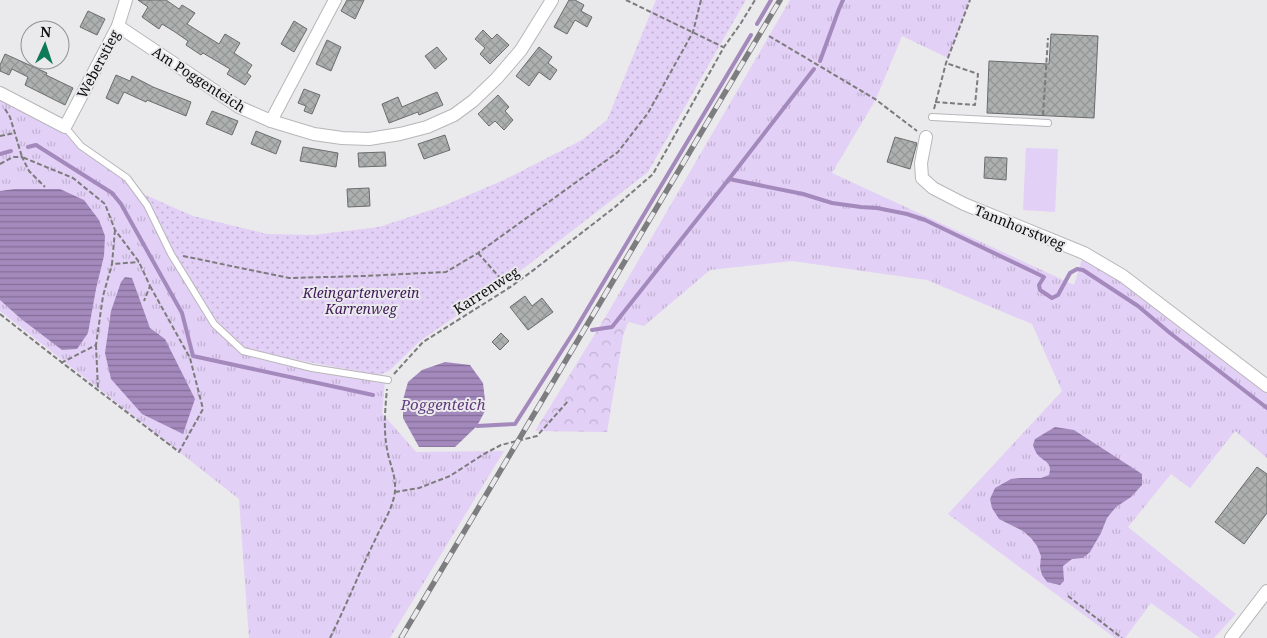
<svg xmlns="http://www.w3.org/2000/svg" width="1267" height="638" viewBox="0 0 1267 638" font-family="'Noto Serif',serif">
	<defs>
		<pattern id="grass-tufts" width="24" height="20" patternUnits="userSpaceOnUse" patternTransform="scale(1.25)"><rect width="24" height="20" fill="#e3d0f6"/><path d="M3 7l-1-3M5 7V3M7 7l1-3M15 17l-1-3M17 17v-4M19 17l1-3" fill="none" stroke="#c2b1d2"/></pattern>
		<pattern id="forest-crowns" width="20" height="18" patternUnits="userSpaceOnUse" patternTransform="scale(1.25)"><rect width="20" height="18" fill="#e3d0f6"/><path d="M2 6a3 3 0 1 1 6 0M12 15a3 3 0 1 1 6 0" fill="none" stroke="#c2b1d2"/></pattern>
		<pattern id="garden-dots" width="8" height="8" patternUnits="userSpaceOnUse" patternTransform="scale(1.25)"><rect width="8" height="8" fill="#e3d0f6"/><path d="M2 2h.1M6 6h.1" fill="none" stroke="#c2b1d2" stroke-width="1.8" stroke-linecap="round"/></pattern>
		<pattern id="water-rules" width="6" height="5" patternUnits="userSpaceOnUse" patternTransform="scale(1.25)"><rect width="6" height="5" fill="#a489bd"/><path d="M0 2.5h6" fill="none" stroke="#846e98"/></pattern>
		<pattern id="building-cross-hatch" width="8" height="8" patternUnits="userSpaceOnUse" patternTransform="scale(1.25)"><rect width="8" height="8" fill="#acb0ae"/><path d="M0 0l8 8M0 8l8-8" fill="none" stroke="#939694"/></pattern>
	</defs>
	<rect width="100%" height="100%" fill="#eae9ec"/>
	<g fill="url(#grass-tufts)" fill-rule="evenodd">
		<polygon points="790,0 970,0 948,58 902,36 876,99 832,173 1074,285 1084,253 1267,390 1267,458 1235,431 1190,488 1171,474 1128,527 1236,614 1214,638 1200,638 1151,603 1125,638 1115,638 948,514 1062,391 1032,324 927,280 792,261 710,270 644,326 606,316"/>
		<path d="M0,94L64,127L81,146L127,178L243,350L312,368L385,380L382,413L416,452L504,451L390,638H249L239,499L0,311V300L20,318L96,289L104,256L14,189L0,191ZM132,278L150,328L165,339L105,353Z"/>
	</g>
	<polygon fill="url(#forest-crowns)" points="606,316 628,322 623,336 607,432 535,431"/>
	<polygon fill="url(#garden-dots)" points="656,0 746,0 720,45 648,172 506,282 420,341 389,371 379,375 243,350 214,324 171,254 141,193 193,216 267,234 314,235 379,227 443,206 504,180 582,140 607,120"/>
	<polygon fill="#e3d0f6" points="1026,148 1058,149 1055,212 1023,210"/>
	<g fill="url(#water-rules)">
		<polygon points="14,189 60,189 84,200 99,220 105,236 104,256 96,289 88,333 77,349 62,350 20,318 0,300 0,191"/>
		<polygon points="125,277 132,278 150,328 165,339 195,399 183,434 142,414 111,379 105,353 111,311 121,282"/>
		<polygon points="445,362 470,365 483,383 486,409 477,426 455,447 419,447 403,418 403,400 408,382 422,370"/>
		<path d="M1055,427L1074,430L1142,474V485L1131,497L1116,507L1107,518L1101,533L1090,552L1083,558L1072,559L1063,566L1064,581L1060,585L1047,582L1042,575L1040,567L1041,556L1037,546L1031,538L1023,531L999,519L992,508L990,499L995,488L1011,479L1020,478H1041L1049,475C1053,461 1043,462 1037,454C1035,451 1034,448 1033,445L1035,439Z"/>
	</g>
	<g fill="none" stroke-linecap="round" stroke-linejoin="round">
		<g stroke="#a489bd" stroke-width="4">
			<polyline points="757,24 771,0"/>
			<polyline points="820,61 839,9 843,0"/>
			<polyline points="28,147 36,145 112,193 121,204 182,313 193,356 373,395"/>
			<polyline points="0,154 11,151"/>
			<polyline points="729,179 803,194 832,203 861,207 877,208 907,214 925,220 1044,277 1039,285 1040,290 1052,298 1058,295 1070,273 1077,269 1083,270 1138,306 1170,333 1267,408"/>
			<polyline points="592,330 612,327 729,179 814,69"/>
			<polyline points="477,426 515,424 575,330 751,35"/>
		</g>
	</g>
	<g fill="url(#building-cross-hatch)" stroke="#6a6d6b">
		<polygon points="138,0 166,0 179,9 182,5 195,13 187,24 219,44 225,34 240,43 234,53 252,65 247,73 251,76 245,85 227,74 230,69 203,53 201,55 186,45 188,41 175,32 162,24 159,29 142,17 148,7"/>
		<polygon points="347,0 364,0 355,19 341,11"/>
		<polygon points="569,0 575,0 584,5 581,11 592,17 587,27 575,20 567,34 554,27"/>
		<polygon points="88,11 105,19 97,35 80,27"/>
		<polygon points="294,21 307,29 294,52 281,44"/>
		<polygon points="483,30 492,39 497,34 509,45 490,64 480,54 485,48 475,39"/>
		<polygon points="1051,34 1098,36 1094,118 987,113 989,61 1049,64"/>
		<polygon points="327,40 341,47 331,71 316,64"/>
		<polygon points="437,47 447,59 435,69 425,56"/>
		<polygon points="539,47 552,57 548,63 557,70 550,80 539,72 529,86 516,76"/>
		<polygon points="5,54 47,73 46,75 73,88 65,105 25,85 28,77 12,69 9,75 0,71 0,65"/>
		<polygon points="116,75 130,81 132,76 153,87 191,102 186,116 147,100 146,102 124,92 118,104 106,98"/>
		<polygon points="304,89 320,95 312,114 304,111 306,106 298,103"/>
		<polygon points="437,92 443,105 419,115 418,112 389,123 382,104 398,97 402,107"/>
		<polygon points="498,95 509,107 505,111 513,120 504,130 495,121 489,126 478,114"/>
		<polygon points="212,111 238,121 232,135 206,124"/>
		<polygon points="256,131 281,141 276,154 251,144"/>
		<polygon points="445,135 450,150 424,159 418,144"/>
		<polygon points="895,137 917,143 910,169 887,162"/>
		<polygon points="303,147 338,153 336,167 300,161"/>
		<polygon points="385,152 386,166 359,167 358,153"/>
		<polygon points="985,157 1007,158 1006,180 984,178"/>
		<polygon points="369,188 370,206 348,207 347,189"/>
		<polygon points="525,296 532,306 542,298 553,312 528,330 510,307"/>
		<polygon points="501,333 509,341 500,350 492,342"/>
		<polygon points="1257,467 1267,474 1267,513 1244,544 1215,522"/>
	</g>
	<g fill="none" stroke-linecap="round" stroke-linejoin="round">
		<g stroke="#b8b6b9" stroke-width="8">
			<g id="lane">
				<polyline points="932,117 1048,123"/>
				<polyline points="65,127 81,146 127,178 147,205 171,254 214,324 243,351 312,368 388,380"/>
			</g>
		</g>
		<g stroke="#b8b6b9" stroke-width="14">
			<g id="street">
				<polyline points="118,26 239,107 271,121 314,134 342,138 369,139 400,134 427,127 454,115 473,101 497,78 521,50 552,0"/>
				<polyline points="0,93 65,127 118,26 126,0"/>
				<polyline points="271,121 335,0"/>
				<polyline points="926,137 921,163 922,178 933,188 964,204 1084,253 1123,276 1267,386"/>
				<polyline points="1231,638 1267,591"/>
			</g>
		</g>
		<g stroke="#7c7b7d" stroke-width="2" stroke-dasharray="5 2.5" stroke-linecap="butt">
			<polyline points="626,0 723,47"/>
			<polyline points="769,36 875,99 917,131"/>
			<polyline points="935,102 975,105 978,74 946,63"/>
			<polyline points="5,109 10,117 22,157 73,178 105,204 115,230 139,262 150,286 144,301"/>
			<polyline points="934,109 946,63 970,0"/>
			<polyline points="1043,115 1048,38"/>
			<polyline points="0,136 15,133"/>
			<polyline points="0,164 13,157 22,157 29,171 45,187"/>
			<polyline points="115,230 112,264 139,262"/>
			<polyline points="478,253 509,288"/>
			<polyline points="183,256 289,278 364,276 446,272 478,253 618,152 648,113 693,32 701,0"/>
			<path d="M0,314C59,361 119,406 179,452L203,409L190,358L150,286"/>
			<polyline points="96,345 98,389"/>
			<polyline points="61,363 96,345 103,296 112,264"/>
			<polyline points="394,374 423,342 509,288 531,272 615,207 653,174 724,47 741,23 755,0"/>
			<polyline points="395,492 419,488 450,476 484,454 501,445 537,436 569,400"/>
			<polyline points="1068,596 1122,638"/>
			<path d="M330,638C346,606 359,573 375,540C382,524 393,509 395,491C396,477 391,467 388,454C383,432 385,410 387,389"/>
		</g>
		<use href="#lane" stroke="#fff" stroke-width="6"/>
		<use href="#street" stroke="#fff" stroke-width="12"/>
		<g stroke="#7d7c7e" stroke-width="5.5">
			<polyline id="rail" points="401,638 780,0"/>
		</g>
		<use href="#rail" stroke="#eae9ec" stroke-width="4" stroke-dasharray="11" stroke-linecap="butt"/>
	</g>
	<g text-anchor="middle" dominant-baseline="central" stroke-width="4" stroke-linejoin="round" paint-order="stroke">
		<g font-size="14" fill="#0e0d0e" stroke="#eae9ec">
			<text transform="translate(98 64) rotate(-62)">Weberstieg</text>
			<text transform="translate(199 79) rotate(33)">Am Poggenteich</text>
			<text transform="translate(1020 227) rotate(22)">Tannhorstweg</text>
			<text transform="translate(486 290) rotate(-33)">Karrenweg</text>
		</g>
		<g font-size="14" font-style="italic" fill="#3f1a5a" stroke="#eae9ec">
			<text x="361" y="292">Kleingartenverein<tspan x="361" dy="16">Karrenweg</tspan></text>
		</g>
		<g font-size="15" font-style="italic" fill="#5f3a7c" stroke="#eae9ec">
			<text x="443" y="404">Poggenteich</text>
		</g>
	</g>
	<g transform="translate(45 45) rotate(3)"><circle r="24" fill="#eae9ec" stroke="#929193"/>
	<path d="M0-4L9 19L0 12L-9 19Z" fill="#0f7b56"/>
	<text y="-8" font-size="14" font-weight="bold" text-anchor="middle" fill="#0e0d0e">N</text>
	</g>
</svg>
